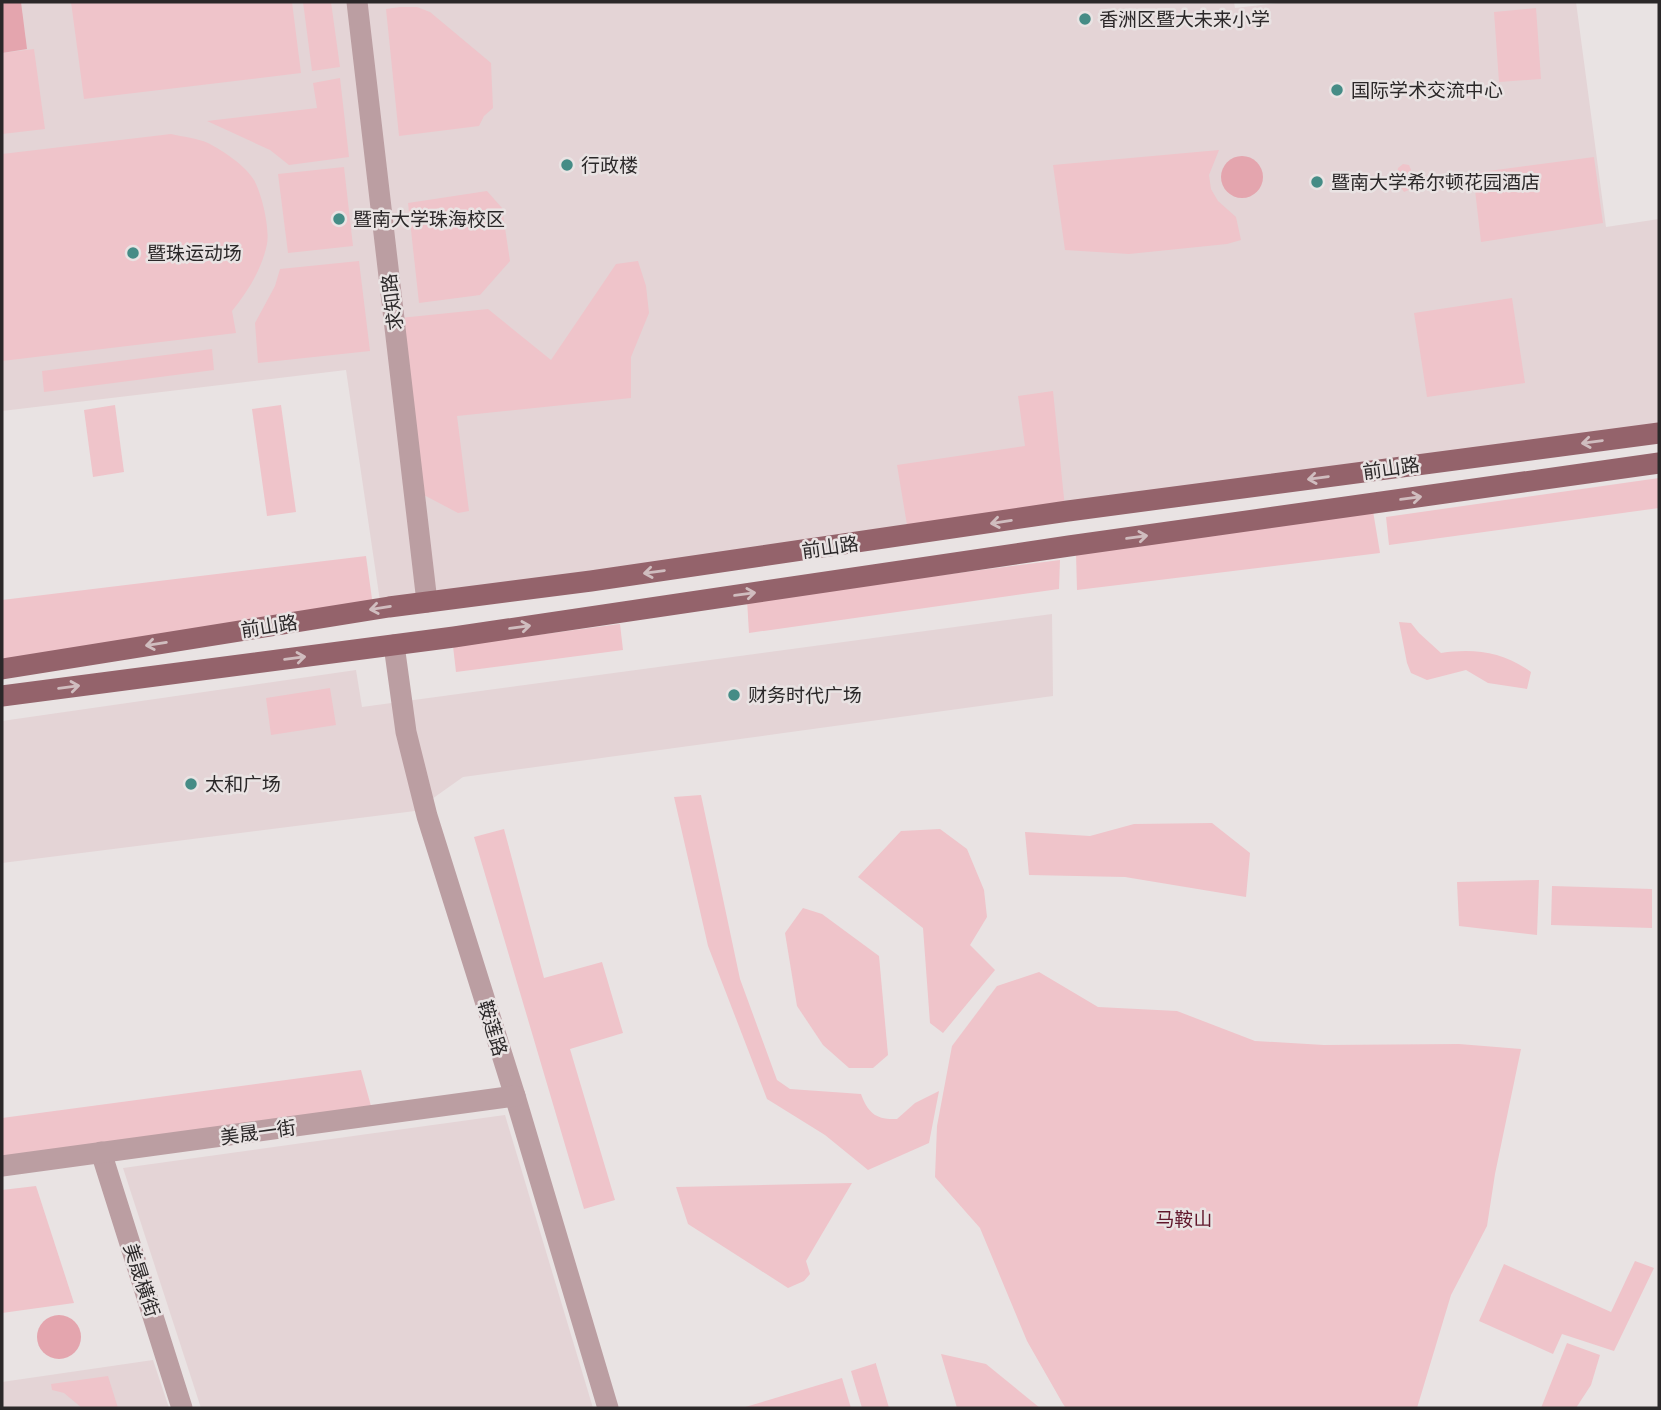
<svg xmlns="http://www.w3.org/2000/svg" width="1661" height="1410" viewBox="0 0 1661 1410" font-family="Raleway,'Noto Sans SC',sans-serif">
	<rect width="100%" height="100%" fill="#e9e3e3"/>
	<g fill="#e4d4d6">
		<polygon points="2,2 1234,2 1235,8 1287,2 1576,2 1606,227 1659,219 1659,432 381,608 346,370 2,411"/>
		<polygon points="1052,614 1053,696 463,777 415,811 2,863 2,721 356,670 362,707"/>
		<polygon points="505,1115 593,1408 201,1408 123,1168"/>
		<polygon points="153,1360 169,1408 2,1408 2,1382"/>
	</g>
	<g fill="#efc4ca">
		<polygon points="71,2 292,2 301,73 84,99"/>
		<polygon points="303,2 331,2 340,67 312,71"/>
		<polygon points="400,7 417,7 430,12 491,63 493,108 484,116 479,126 399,136 386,9"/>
		<polygon points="1536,8 1541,79 1499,82 1494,12"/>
		<polygon points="34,49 45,129 2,134 2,53"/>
		<polygon points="340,78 349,157 289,165 270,150 207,121 317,108 313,83"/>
		<path d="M171,134C183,137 197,138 208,143C223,151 245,165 254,180C262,194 270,229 267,244C262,269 248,291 232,311L236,333L2,361V154Z"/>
		<polygon points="1219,150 1209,175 1211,189 1218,201 1236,217 1241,240 1227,244 1129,254 1065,250 1053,165"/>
		<polygon points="1594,157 1603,223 1481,242 1473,173"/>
		<polygon points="1403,164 1409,165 1414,177 1413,188 1404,192 1396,180 1398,168"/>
		<polygon points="344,167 353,246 288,253 278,174"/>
		<polygon points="487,191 502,208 510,261 480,295 419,303 408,203"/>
		<polygon points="359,261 370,351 258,363 255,323 275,286 280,269"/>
		<polygon points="638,261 646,286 649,313 631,357 631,398 457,416 469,511 458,513 422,494 400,318 488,309 551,360 616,264"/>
		<polygon points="1512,298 1525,383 1427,397 1414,313"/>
		<polygon points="212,349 214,370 44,392 42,371"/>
		<polygon points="1053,391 1065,508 908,531 897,465 1025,446 1018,396"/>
		<polygon points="115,405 124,472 93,477 84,410"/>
		<polygon points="281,405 296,512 267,516 252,409"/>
		<polygon points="1659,478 1659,508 1389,545 1386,517"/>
		<polygon points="1373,511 1380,553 1077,590 1076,553"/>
		<polygon points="366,556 373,606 2,664 2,600"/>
		<polygon points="1060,560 1059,589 749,633 747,600"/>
		<path d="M1399,622L1411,623L1419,633L1441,653C1475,648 1503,652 1531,672L1527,689L1488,683L1466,670L1427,680L1411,673L1407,663Z"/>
		<polygon points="620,624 623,650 456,672 453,646"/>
		<polygon points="330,688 336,725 271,735 266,698"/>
		<path d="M701,795L740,979L777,1080L790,1089L861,1094C868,1113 876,1120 897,1119L915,1103L939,1091L929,1143L868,1170L825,1135L767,1099L708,946L674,797Z"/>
		<polygon points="1212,823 1250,853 1246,897 1125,877 1029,875 1025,832 1090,836 1134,824"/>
		<polygon points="504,829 544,978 602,962 623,1033 570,1049 615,1200 584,1209 474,837"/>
		<polygon points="940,829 967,849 984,890 987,917 970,945 995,970 943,1033 930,1023 923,928 858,877 901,831"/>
		<polygon points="1539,880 1537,935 1459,926 1457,882"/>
		<polygon points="1552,886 1652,889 1652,928 1551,925"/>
		<polygon points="803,908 822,914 879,956 888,1055 873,1068 849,1068 823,1045 797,1006 785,933"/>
		<polygon points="1039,972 1098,1007 1177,1011 1255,1041 1324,1045 1459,1044 1521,1049 1495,1174 1487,1226 1451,1295 1417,1408 1066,1408 1063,1404 1027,1341 980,1228 935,1177 937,1126 952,1046 997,986"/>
		<polygon points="361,1070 371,1106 2,1157 2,1118"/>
		<polygon points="852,1183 806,1261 810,1274 804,1281 788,1288 688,1224 676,1187"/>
		<polygon points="36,1186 74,1303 2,1313 2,1190"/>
		<polygon points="1635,1261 1654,1268 1614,1351 1562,1334 1553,1354 1479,1321 1504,1264 1611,1312"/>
		<polygon points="1567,1343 1600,1355 1591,1385 1576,1408 1541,1408"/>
		<polygon points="941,1354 986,1364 1040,1408 957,1408"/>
		<polygon points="876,1363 876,1364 889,1408 862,1408 851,1371"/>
		<polygon points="108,1376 118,1408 82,1408 64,1393 52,1390 51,1384"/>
		<polygon points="842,1378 851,1408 742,1408"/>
	</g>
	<g fill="#e4a5ae">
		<polygon points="2,2 21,2 27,49 2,53"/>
		<circle cx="1242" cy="177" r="21"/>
		<circle cx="59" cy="1337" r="22"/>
	</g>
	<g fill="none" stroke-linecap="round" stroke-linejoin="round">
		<g stroke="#bb9ea2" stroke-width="21">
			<polyline points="357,2 427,602"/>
			<polyline points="394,645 406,732 427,816 515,1096 608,1408"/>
			<polyline points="101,1152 182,1408"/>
			<polyline points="2,1166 515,1096"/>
		</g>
		<g stroke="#94636b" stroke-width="21">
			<polyline points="2,669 389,607 591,581 1068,511 1659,433"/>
			<polyline points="2,696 454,637 1069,546 1659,463"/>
		</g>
	</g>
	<defs><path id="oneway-shaft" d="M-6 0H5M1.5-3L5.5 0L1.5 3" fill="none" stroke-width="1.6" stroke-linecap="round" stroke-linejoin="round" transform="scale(1.75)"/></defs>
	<g stroke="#d0bdbf">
		<use href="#oneway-shaft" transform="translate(1592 442) rotate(172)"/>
		<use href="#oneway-shaft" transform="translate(1318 478) rotate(172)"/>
		<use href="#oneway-shaft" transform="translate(1411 498) rotate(-8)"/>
		<use href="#oneway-shaft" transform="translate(1001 522) rotate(171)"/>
		<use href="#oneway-shaft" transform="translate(1137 537) rotate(-8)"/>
		<use href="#oneway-shaft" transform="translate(654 572) rotate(172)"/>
		<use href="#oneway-shaft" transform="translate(745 594) rotate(-8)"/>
		<use href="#oneway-shaft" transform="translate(380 608) rotate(171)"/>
		<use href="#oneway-shaft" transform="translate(520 627) rotate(-8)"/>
		<use href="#oneway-shaft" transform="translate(156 644) rotate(171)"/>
		<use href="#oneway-shaft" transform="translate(295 658) rotate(-7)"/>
		<use href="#oneway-shaft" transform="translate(69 687) rotate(-7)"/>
	</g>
	<g fill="#458c86" stroke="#e9e3e3" stroke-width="2.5">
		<circle cx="1085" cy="19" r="7"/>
		<circle cx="1337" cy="90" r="7"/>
		<circle cx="567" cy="165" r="7"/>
		<circle cx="1317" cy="182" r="7"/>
		<circle cx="339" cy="219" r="7"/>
		<circle cx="133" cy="253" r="7"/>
		<circle cx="734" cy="695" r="7"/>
		<circle cx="191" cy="784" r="7"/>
	</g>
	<g text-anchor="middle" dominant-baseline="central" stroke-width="5" stroke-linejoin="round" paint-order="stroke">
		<g font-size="19" fill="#2b2829" stroke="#e9e3e3" text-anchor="start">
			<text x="1099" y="19">香洲区暨大未来小学</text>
			<text x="1351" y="90">国际学术交流中心</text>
			<text x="581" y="165">行政楼</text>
			<text x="1331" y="182">暨南大学希尔顿花园酒店</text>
			<text x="353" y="219">暨南大学珠海校区</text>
			<text x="147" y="253">暨珠运动场</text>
			<text x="748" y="695">财务时代广场</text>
			<text x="205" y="784">太和广场</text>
		</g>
		<g font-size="19" fill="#2b2829" stroke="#e9e3e3">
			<text transform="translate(392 302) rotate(-97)">求知路</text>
			<text transform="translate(1391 468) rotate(-8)">前山路</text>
			<text transform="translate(830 547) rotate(-8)">前山路</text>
			<text transform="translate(269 626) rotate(-9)">前山路</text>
			<text transform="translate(493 1028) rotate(73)">鞍莲路</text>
			<text transform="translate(258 1132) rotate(-8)">美晟一街</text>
			<text transform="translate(142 1280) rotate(72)">美晟橫街</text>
		</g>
		<g font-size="19" fill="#60172b" stroke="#e9e3e3">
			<text x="1184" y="1219">马鞍山</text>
		</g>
	</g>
	<rect width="1661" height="1410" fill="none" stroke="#2b2829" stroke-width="7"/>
</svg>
